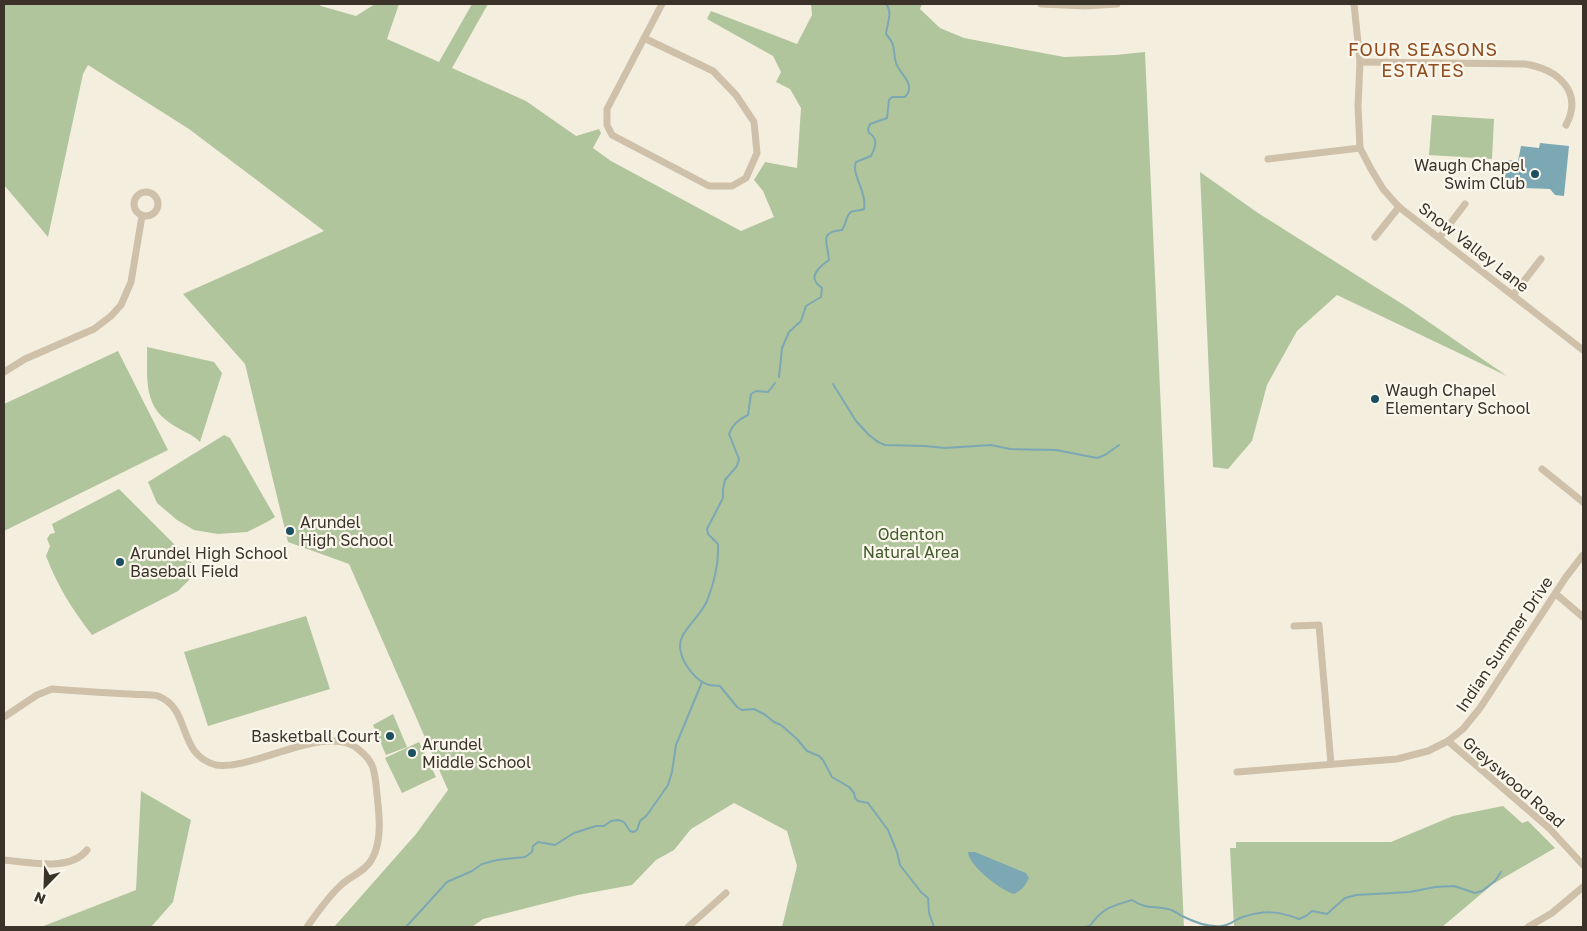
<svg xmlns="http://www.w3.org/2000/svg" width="1587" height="931" viewBox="0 0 1587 931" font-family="'Golos Text',sans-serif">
	<rect width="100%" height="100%" fill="#f4eedf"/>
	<g fill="#b1c59d">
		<polygon points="4,4 318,4 321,6 356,16 375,4 399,4 387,39 439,62 472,4 488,4 452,68 526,101 576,136 599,129 601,133 593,148 611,161 741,231 774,217 763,191 754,180 765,162 797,168 801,108 790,89 776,82 781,72 773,56 707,19 711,11 797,44 812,15 811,4 922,4 920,9 940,28 964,38 1064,57 1115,55 1145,52 1184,927 782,927 797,866 787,831 734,803 691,829 674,850 656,860 632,885 578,895 483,919 472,927 334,927 416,834 448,790 349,564 288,542 245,364 183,294 324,231 189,129 88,65 83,74 48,237 4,185"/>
		<polygon points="1432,115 1494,119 1492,159 1429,155"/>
		<polygon points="1200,172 1258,213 1407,307 1507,376 1337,295 1297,331 1267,385 1252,441 1228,469 1213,467"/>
		<path d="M147,347L214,362L222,373L200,442C193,434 179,430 170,423C142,404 148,376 147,347Z"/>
		<polygon points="118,351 168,450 4,531 4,404"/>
		<polygon points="224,435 230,438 275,517 267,522 247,532 218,534 194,530 177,520 157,503 148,482"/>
		<path d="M119,489L183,553L196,568L194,575L178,591L92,635C72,609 58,587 46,556L50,546L47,539L50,534L55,533L52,524Z"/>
		<polygon points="306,616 330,689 208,726 184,652"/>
		<polygon points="393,714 407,747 386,755 373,725"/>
		<polygon points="419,742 436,777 402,793 385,758"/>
		<polygon points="141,791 191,820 173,902 151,927 41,927 136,890"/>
		<polygon points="1503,806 1522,823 1528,821 1555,848 1493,884 1442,927 1234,927 1230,848 1236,848 1236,842 1391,842 1453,816"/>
	</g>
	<g fill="#7ca8b4">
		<polygon points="1540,143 1569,146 1564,196 1555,195 1550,189 1503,187 1506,160 1518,161 1521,146 1539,148"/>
		<path d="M968,852H975L1026,873L1029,878C1025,887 1021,890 1014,894C1001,891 968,865 968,852Z"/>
	</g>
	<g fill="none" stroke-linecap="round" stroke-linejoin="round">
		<g stroke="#7ca8b4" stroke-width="2">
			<path d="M779,377L782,348L789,332L801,321L806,306L821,297L822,288C820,286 817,285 816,282C810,274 823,264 829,260C828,243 818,232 842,230C846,225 846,215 851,212C855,210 860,211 864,209C867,191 851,175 856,162L871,156C875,148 879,139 869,133L868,129L870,124L887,118L889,100L892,97H905C917,84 900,75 896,63C892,48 897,47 886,34C887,24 893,12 886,4"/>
			<path d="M775,383L768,392L756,391L751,394L748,415C738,420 733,424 729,434L739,459L737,466L725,480L723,489V498L707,529L708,534L718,544C719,562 714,583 707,601C701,614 690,623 683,635C673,652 692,680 709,685C712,686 717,685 720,686L737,707L742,710L754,709L764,714L774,722L781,725L797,739L807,751L819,756L823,760L832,777L849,787L854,793L855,798L858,801L868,803L888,830L897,852L900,865L921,892L928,898L929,913L934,927"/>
			<polyline points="833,384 856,421 869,435 878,442 885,445 925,446 945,448 991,445 1010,449 1056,450 1097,458 1105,455 1119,445"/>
			<polyline points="406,927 447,882 472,871 482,864 497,860 525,857 532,852 533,846 538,842 555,845 574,833 596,826 604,826 611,821 618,820 624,822 630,831 634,832 637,830 640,821 647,815 668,785 672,772 676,745 702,682"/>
			<path d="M1084,927L1090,926C1102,908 1112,906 1132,900C1145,909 1154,906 1168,909C1173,910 1177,913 1182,916C1194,922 1208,928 1222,926C1230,925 1236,919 1243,917C1264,910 1279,911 1299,919L1306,916L1312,911L1327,914L1345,898L1356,895L1410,892L1435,887L1454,886L1475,893L1482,891L1495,881L1501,872"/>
		</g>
		<g stroke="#cec0a9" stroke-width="7">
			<polyline points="1041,4 1085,6 1117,4"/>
			<polyline points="1354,4 1360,62 1358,106 1360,148 1371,169 1383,189 1399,207 1583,350"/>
			<polyline points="644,38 713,71 736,95 754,122 757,153 746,178 732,186 709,186 612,135 607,125 607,109 662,4"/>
			<path d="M1360,62L1525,64C1557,69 1584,91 1566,125"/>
			<polyline points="1268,159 1360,148"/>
			<circle cx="146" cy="204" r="12"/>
			<polyline points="1375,237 1399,207"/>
			<polyline points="1440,237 1465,204"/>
			<polyline points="1513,295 1541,259"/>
			<polyline points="4,372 25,359 94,329 111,316 121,305 131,282 142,216"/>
			<polyline points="1542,469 1583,502"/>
			<polyline points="1556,594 1583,617"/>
			<polyline points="1294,626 1319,625 1331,764"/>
			<path d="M4,717L37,695L52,689C78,691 105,693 131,694C139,695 150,694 158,696C192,709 176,754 216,765C221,766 226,765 231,765C266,762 330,725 358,749C372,760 374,767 376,784C378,807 384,838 372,859C365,872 350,876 340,886C328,897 317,913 307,927"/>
			<polyline points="1448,741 1549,828 1583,865"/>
			<polyline points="1237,772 1397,759 1428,751 1448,741 1463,729 1480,708 1566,577 1583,555"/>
			<path d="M4,860C28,862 70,872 87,850"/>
			<polyline points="688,927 726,893"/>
			<polyline points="1528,927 1552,913 1583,887"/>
		</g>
	</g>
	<g fill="#1c4f5f" stroke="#fbf7ec" stroke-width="2">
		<circle cx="1535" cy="174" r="5"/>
		<circle cx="1375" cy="399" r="5"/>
		<circle cx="290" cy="531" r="5"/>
		<circle cx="120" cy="562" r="5"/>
		<circle cx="390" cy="736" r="5"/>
		<circle cx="412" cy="753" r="5"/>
	</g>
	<g text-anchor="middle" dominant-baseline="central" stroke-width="4.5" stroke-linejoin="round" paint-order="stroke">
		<g font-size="16" fill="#3b322a" stroke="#fbf7ec" text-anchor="start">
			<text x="1525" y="165" text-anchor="end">Waugh Chapel<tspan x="1525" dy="18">Swim Club</tspan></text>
			<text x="1385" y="390">Waugh Chapel<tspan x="1385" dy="18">Elementary School</tspan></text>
			<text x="300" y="522">Arundel<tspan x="300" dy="18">High School</tspan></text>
			<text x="130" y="553">Arundel High School<tspan x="130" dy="18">Baseball Field</tspan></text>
			<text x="380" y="736" text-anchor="end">Basketball Court</text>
			<text x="422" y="744">Arundel<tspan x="422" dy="18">Middle School</tspan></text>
		</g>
		<g font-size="16" fill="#3b322a" stroke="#fbf7ec">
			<text transform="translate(1474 247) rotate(38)">Snow Valley Lane</text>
			<text transform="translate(1504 644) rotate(-56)">Indian Summer Drive</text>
			<text transform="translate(1514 782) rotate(41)">Greyswood Road</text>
		</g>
		<g font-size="16" fill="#415b2c" stroke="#fbf7ec">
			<text x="911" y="534">Odenton<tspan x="911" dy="18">Natural Area</tspan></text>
		</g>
		<g font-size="18" letter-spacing="1" fill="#8f4c1d" stroke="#fbf7ec">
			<text x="1423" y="49">FOUR SEASONS<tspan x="1423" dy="21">ESTATES</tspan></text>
		</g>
	</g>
	<rect width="1587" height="931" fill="none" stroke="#3b322a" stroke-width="10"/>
	<g transform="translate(45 886) rotate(203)" stroke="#fbf7ec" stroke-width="4" paint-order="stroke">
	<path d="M0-4L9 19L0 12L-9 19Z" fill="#3b322a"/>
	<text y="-8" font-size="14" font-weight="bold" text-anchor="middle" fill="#3b322a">N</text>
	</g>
</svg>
